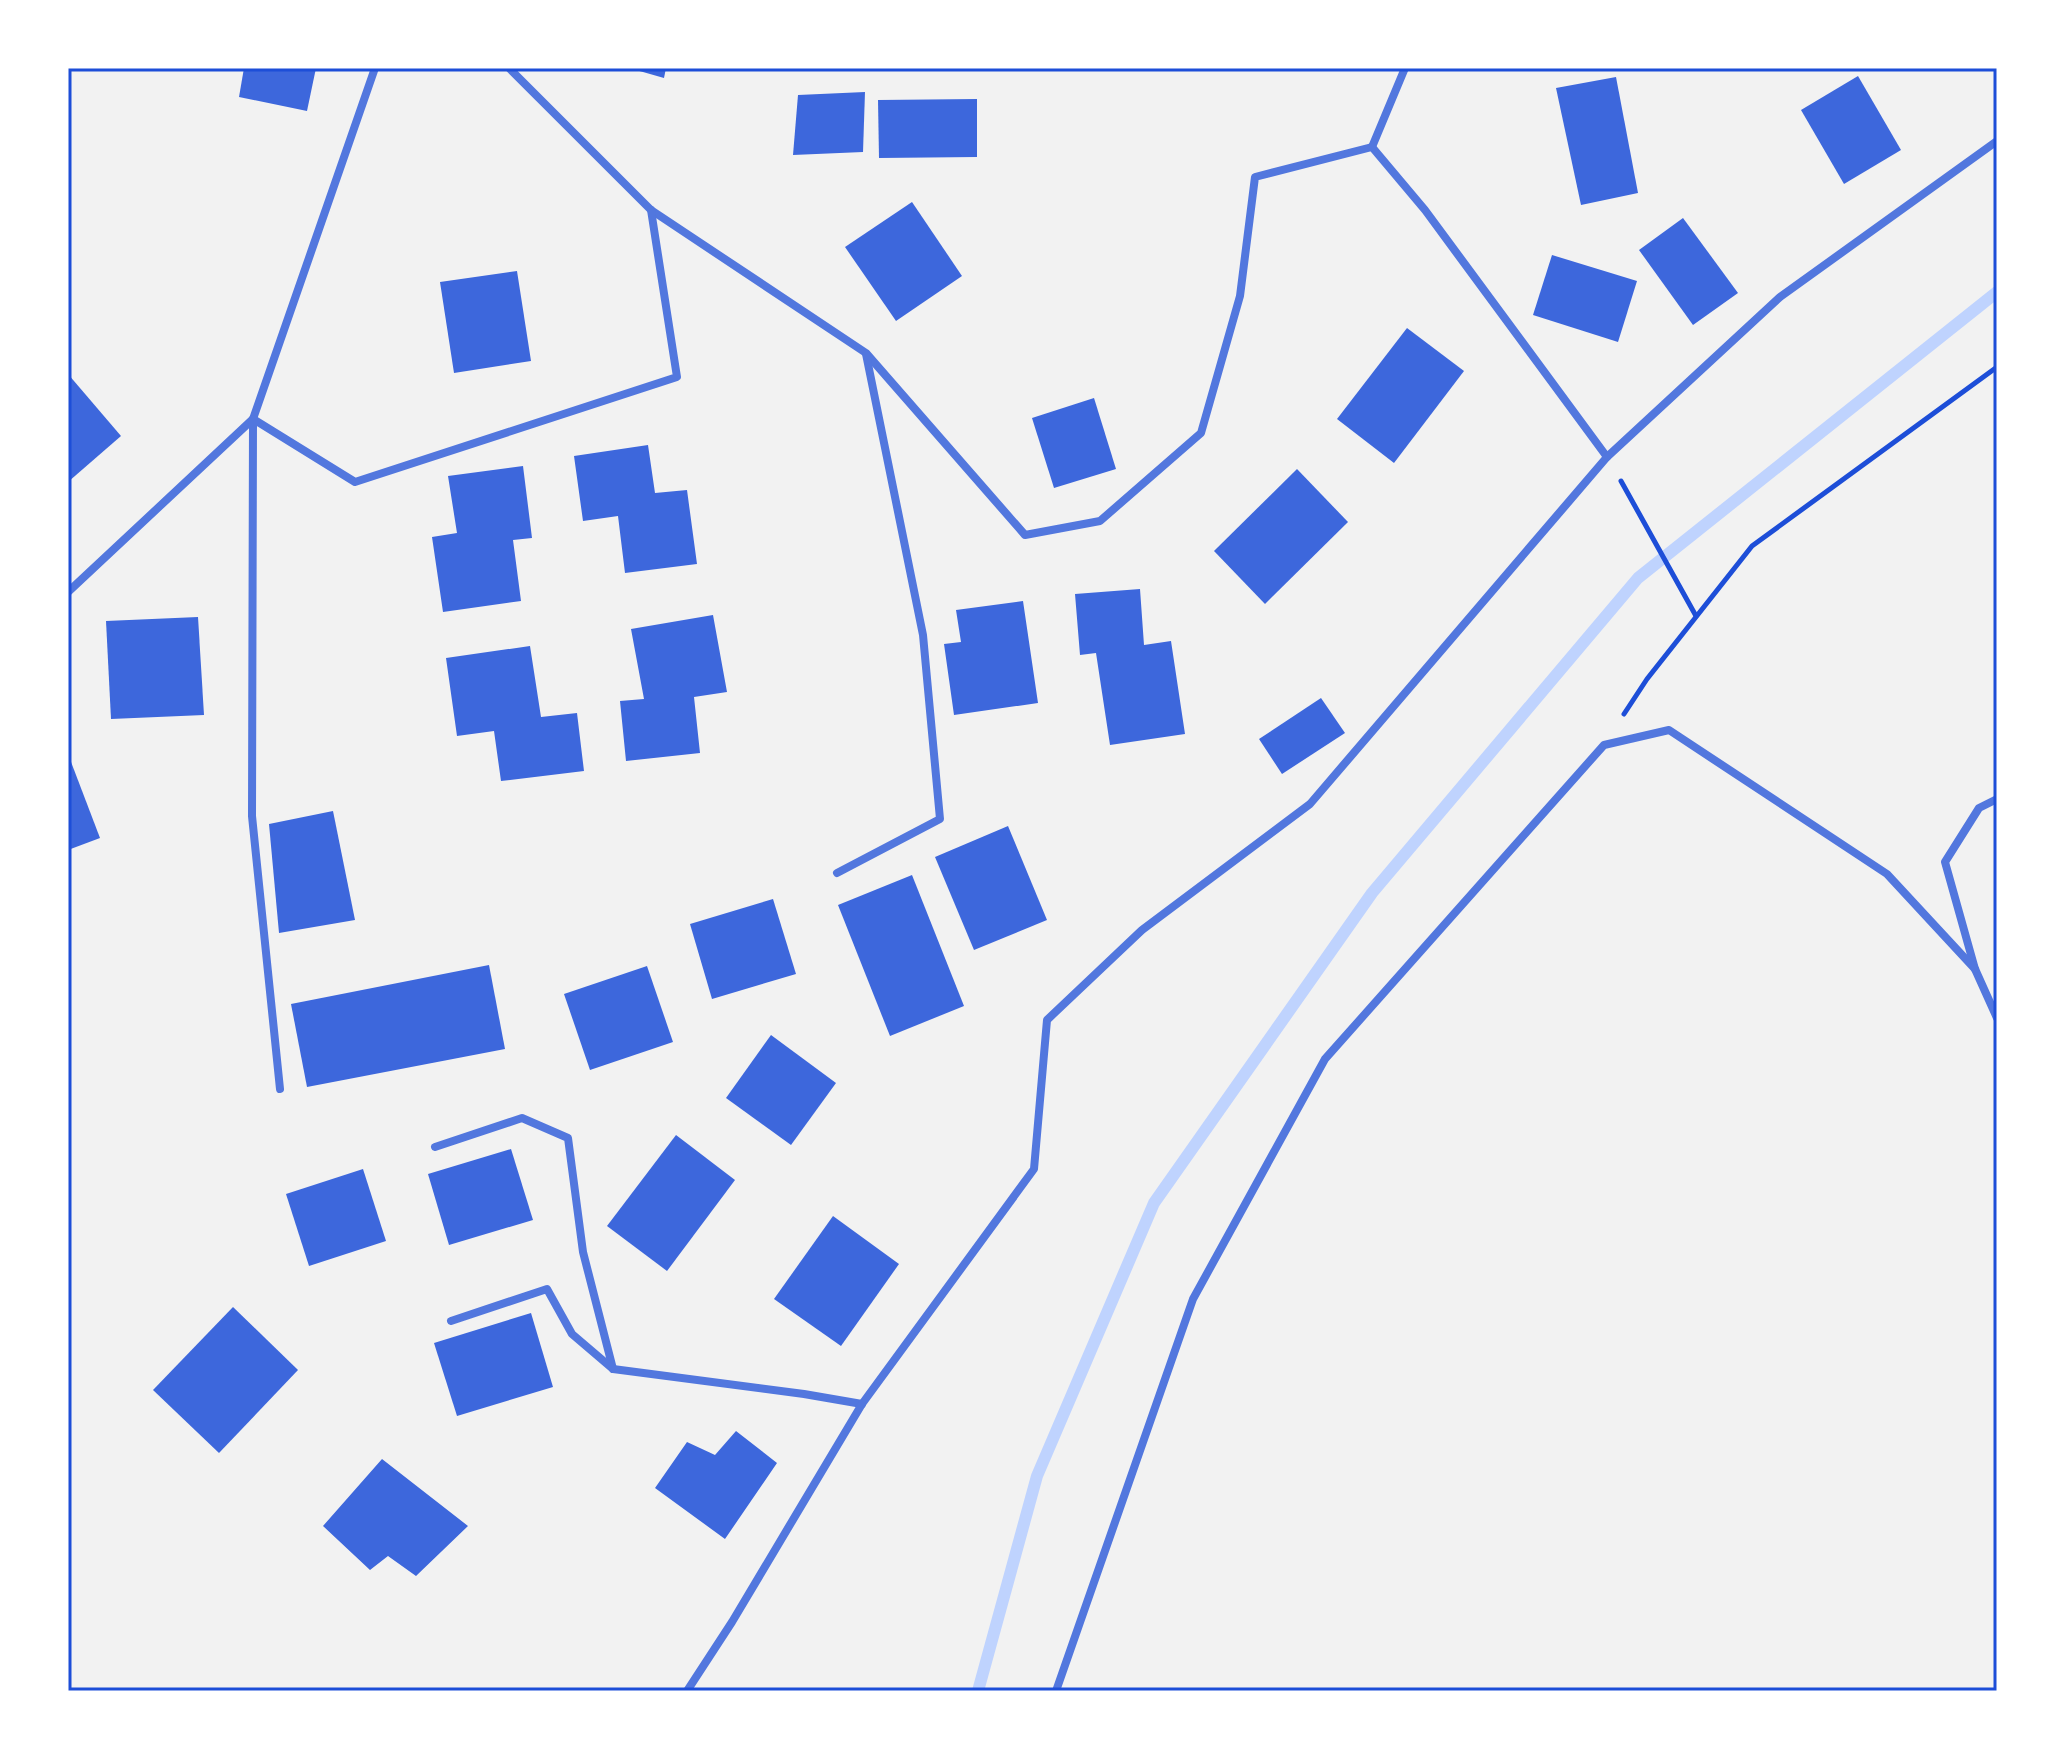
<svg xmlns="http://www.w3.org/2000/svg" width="2065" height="1759" viewBox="0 0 2065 1759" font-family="'Fira Sans Condensed',sans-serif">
	<rect width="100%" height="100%" fill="#f2f2f2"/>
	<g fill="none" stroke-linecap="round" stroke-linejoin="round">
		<polyline stroke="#bfd3fe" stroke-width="12" points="978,1691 1037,1476 1154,1203 1372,893 1638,578 1997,292"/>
	</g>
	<g fill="#3d67dc">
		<polygon points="244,68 316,68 307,111 239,97"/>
		<polygon points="629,68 666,68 664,78"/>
		<polygon points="1858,76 1901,150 1844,184 1801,110"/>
		<polygon points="1616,77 1638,193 1581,205 1556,88"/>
		<polygon points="865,92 863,152 793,155 798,95"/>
		<polygon points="977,99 977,157 879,158 878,100"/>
		<polygon points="912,202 962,276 896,321 845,247"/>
		<polygon points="1683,218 1738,293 1693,325 1639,250"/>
		<polygon points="1552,255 1637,281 1618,342 1533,315"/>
		<polygon points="517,271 531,361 454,373 440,282"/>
		<polygon points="1407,328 1464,371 1394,463 1337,419"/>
		<polygon points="68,374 121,436 68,482"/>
		<polygon points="1094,398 1116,469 1054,488 1032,418"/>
		<polygon points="648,445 655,493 687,490 697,564 625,573 618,516 583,521 574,456"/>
		<polygon points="523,466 532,538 513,540 521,601 443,612 432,537 457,533 448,476"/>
		<polygon points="1297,469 1348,522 1265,604 1214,551"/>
		<polygon points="1140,589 1144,645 1171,641 1185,734 1110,745 1096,653 1080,655 1075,594"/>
		<polygon points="1023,601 1038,703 954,715 944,644 961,642 956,610"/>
		<polygon points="713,615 727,692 694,697 700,753 626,761 620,701 644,699 631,629"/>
		<polygon points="198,617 204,715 111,719 106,621"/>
		<polygon points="530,646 541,717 577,713 584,771 501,781 494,731 457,736 446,658"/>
		<polygon points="1321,698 1345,733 1282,774 1259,739"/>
		<polygon points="68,754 100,838 68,850"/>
		<polygon points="333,811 355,920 279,933 269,824"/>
		<polygon points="1008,826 1047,920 974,950 935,857"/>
		<polygon points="912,875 964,1006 890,1036 838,905"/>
		<polygon points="773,899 796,974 712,999 690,924"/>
		<polygon points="489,965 505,1049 307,1087 291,1004"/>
		<polygon points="647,966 673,1042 590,1070 564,994"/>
		<polygon points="771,1035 836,1083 791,1145 726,1098"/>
		<polygon points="676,1135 735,1180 667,1271 607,1226"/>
		<polygon points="511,1149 533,1220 449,1245 428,1174"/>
		<polygon points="363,1169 386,1241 309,1266 286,1194"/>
		<polygon points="833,1216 899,1264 841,1346 774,1299"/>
		<polygon points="233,1307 298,1370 219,1453 153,1390"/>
		<polygon points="531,1313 553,1387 457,1416 434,1343"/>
		<polygon points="736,1431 777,1463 725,1539 655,1488 687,1442 715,1455"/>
		<polygon points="382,1459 468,1526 416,1576 388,1556 370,1570 323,1526"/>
	</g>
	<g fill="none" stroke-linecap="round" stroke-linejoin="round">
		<g stroke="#1d4ed8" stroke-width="5">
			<polyline points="1621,481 1696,616"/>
			<polyline points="1624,714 1647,679 1752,546 1997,367"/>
		</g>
		<g stroke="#5277de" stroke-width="8">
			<polyline points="509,68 651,210 866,353 1025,535 1100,521 1201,433 1240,296 1255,177 1372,147 1425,210 1607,457"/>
			<polyline points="1372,147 1405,68"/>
			<polyline points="68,592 253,419 375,68"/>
			<polyline points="1997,799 1979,808 1945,862 1975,969 1997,1018"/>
			<polyline points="837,873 940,819 923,635 866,354"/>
			<polyline points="280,1089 252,816 253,419 355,482 677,377 651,210"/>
			<polyline points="435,1147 522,1118 568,1138 583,1252 613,1369"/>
			<polyline points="451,1321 547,1289 572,1334 613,1369 804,1394 862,1404"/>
			<polyline points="687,1691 732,1622 862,1404 1034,1169 1047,1020 1142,930 1310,804 1607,457 1780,297 1997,141"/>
			<polyline points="1056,1691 1193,1299 1325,1059 1604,745 1669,730 1887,874 1975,969"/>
		</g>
	</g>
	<rect width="2065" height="1759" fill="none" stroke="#ffffff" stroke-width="140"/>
	<rect x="70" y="70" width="1925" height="1619" fill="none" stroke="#1d4ed8" stroke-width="3"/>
</svg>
